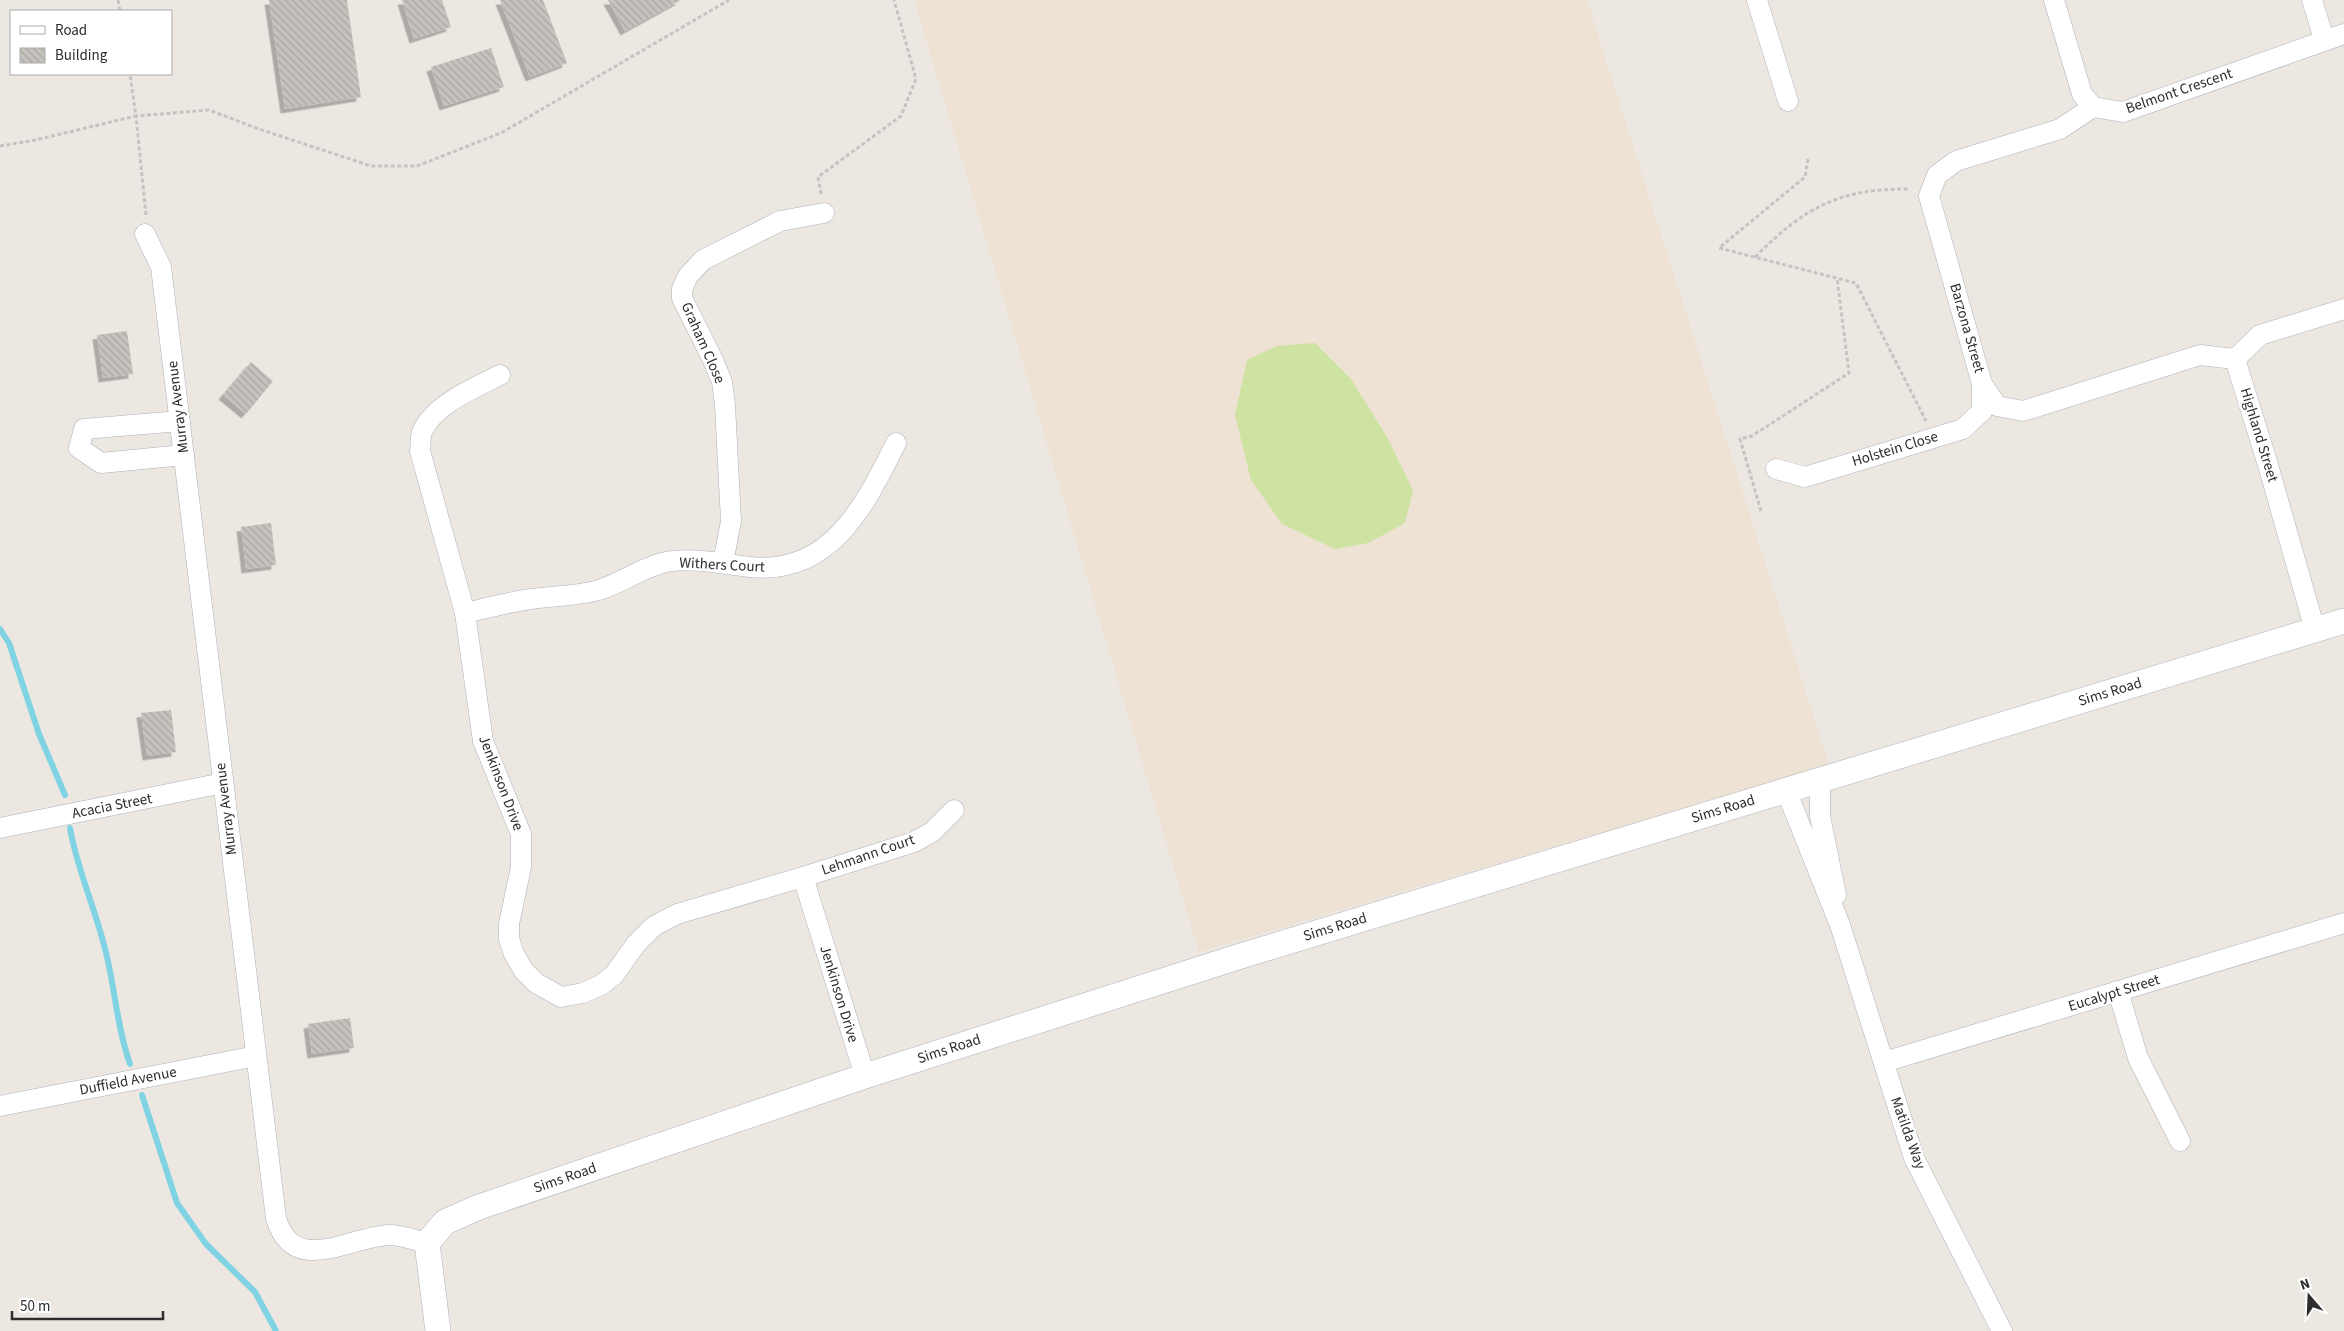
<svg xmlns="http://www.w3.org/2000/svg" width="2344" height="1331" viewBox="0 0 2344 1331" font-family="'Source Sans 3',sans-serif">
	<defs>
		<pattern id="building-back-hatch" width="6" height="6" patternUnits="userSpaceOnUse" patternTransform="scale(1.25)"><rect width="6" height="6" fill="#c6c2bd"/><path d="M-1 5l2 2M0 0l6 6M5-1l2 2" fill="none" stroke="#aaa7a3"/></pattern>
		<filter id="shadow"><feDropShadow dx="-4.5" dy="4.5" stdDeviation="0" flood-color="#0004"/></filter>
	</defs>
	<rect width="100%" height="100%" fill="#ede7e2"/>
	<polygon fill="#ede2d3" points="914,0 1587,0 1829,765 1199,952"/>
	<polygon fill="#cee3a1" points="1315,343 1351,379 1387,437 1413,490 1405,523 1368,543 1335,549 1282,524 1251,480 1235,415 1247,360 1277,346"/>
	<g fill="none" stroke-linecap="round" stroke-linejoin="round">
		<g stroke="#80d3e3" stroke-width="6">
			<polyline points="0,629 9,643 39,734 65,795"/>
			<path d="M70,828C77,869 94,905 104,945C115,984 116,1025 130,1064"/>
			<polyline points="142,1095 177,1203 206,1244 255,1292 276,1331"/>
		</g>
	</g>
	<g fill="url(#building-back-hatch)" filter="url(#shadow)">
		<polygon points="269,0 347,0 361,97 285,109"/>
		<polygon points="402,0 442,0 451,27 414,39"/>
		<polygon points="500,0 543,0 567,63 530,77"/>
		<polygon points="608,0 681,0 625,31"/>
		<polygon points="491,48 504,87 444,106 431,67"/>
		<polygon points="127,331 133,374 103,378 97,335"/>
		<polygon points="251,362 273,381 246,414 223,395"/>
		<polygon points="271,523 276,565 246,569 241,527"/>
		<polygon points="171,710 176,752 147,756 141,713"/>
		<polygon points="350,1018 354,1048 312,1054 308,1024"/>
	</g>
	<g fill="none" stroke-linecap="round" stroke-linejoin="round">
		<g stroke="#aeb1b8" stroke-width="21">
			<g id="minor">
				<polyline points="1757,0 1788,101"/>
				<polyline points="2054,0 2082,94 2093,107 2123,112 2344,34"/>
				<polyline points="2312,0 2324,39"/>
				<polyline points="2093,107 2060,129 1956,161 1937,175 1929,196 1982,384 1997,406 2023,411 2200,355 2235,359"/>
				<path d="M145,234L161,267L276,1218C293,1277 348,1237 389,1235C401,1235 415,1240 427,1243"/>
				<path d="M500,375C476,387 433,405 422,432C420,437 421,445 420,451L465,613L483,741L521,834V867L509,924V939L514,954L524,971L536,983L561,997L583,993L601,985L614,975L636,944L654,926L677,914L803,877L865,1076"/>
				<polyline points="180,421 84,429 79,448 101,463 184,455"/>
				<polyline points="1776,469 1805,477 1963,429 1982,411 1982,384"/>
				<polyline points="723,563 731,521 725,405 722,382 713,360 682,298 682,289 688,276 703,260 780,221 824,213"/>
				<path d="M465,613C487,608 509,602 531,599C553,596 578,596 599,590C621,583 640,569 662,563C689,556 722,564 749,567C831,576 865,505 896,443"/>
				<polyline points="2315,630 2268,465 2235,359 2260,335 2344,309"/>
				<polyline points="1820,780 1820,816 1836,895"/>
				<polyline points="1786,790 1840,925 1914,1158 2002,1331"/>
				<polyline points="0,828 223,783"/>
				<polyline points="803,877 914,842 932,832 954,810"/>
				<polyline points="2118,991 2138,1058 2180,1141"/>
				<polyline points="1884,1062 2344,923"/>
				<polyline points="0,1106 256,1056"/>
			</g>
		</g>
		<g stroke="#aeb1b8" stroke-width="26">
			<polyline id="tertiary" points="438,1331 427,1243 445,1222 479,1207 865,1076 1244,955 2344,621"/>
		</g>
		<g stroke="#c4c4c4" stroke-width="3" stroke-dasharray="4 2.5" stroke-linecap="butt">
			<polyline points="118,0 120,11"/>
			<polyline points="0,146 35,140 136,116 130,74"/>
			<polyline points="1808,159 1805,177 1719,248 1856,283 1926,421"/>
			<polyline points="821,194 818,177 901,116 916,79 894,0"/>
			<polyline points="146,215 136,116 209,110 256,128 371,166 417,166 501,133 729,0"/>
			<path d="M1755,257C1804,208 1839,188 1910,189"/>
			<polyline points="1761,511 1740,439 1752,436 1849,373 1837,278"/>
		</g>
		<use href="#minor" stroke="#fff" stroke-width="20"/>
		<use href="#tertiary" stroke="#fff" stroke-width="25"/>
	</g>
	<g text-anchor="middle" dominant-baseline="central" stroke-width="5" stroke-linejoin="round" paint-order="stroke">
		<g font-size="15" fill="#2d2d2d" stroke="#fff">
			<text transform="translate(2179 91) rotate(-19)">Belmont Crescent</text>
			<text transform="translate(1967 328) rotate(74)">Barzona Street</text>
			<text transform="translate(703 343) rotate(66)">Graham Close</text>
			<text transform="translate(178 407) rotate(-97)">Murray Avenue</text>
			<text transform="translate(2259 435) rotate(73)">Highland Street</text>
			<text transform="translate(1895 449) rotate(-17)">Holstein Close</text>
			<text transform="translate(722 565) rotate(3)">Withers Court</text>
			<text transform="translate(2110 692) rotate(-17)">Sims Road</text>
			<text transform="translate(501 783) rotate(69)">Jenkinson Drive</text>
			<text transform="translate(112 806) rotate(-11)">Acacia Street</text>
			<text transform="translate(226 809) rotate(-97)">Murray Avenue</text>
			<text transform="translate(1723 809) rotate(-17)">Sims Road</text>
			<text transform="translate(868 855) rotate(-19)">Lehmann Court</text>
			<text transform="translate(1335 927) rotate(-17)">Sims Road</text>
			<text transform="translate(2114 993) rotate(-17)">Eucalypt Street</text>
			<text transform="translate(839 994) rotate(73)">Jenkinson Drive</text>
			<text transform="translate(949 1049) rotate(-18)">Sims Road</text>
			<text transform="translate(128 1081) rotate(-11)">Duffield Avenue</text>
			<text transform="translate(1908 1133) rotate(70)">Matilda Way</text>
			<text transform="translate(565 1178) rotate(-19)">Sims Road</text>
		</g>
	</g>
	<rect x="10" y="10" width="162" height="65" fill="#ffffff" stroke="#ababab"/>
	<rect x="20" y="26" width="25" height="8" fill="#ffffff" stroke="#ababab"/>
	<text x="55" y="35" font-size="15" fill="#2d2d2d">Road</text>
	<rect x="20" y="48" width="25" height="15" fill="url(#building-back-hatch)" stroke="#ababab"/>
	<text x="55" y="60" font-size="15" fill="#2d2d2d">Building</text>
	<g transform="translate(2309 1296) rotate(341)" stroke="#ffffff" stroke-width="4" paint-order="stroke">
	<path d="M0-4L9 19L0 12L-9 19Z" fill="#2d2d2d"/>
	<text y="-8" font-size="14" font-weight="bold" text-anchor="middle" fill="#2d2d2d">N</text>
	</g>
	<path d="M12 1311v8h151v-8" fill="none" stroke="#2d2d2d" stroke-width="2.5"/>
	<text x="20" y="1311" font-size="15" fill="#2d2d2d" stroke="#ffffff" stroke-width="4" paint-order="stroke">50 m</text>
</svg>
